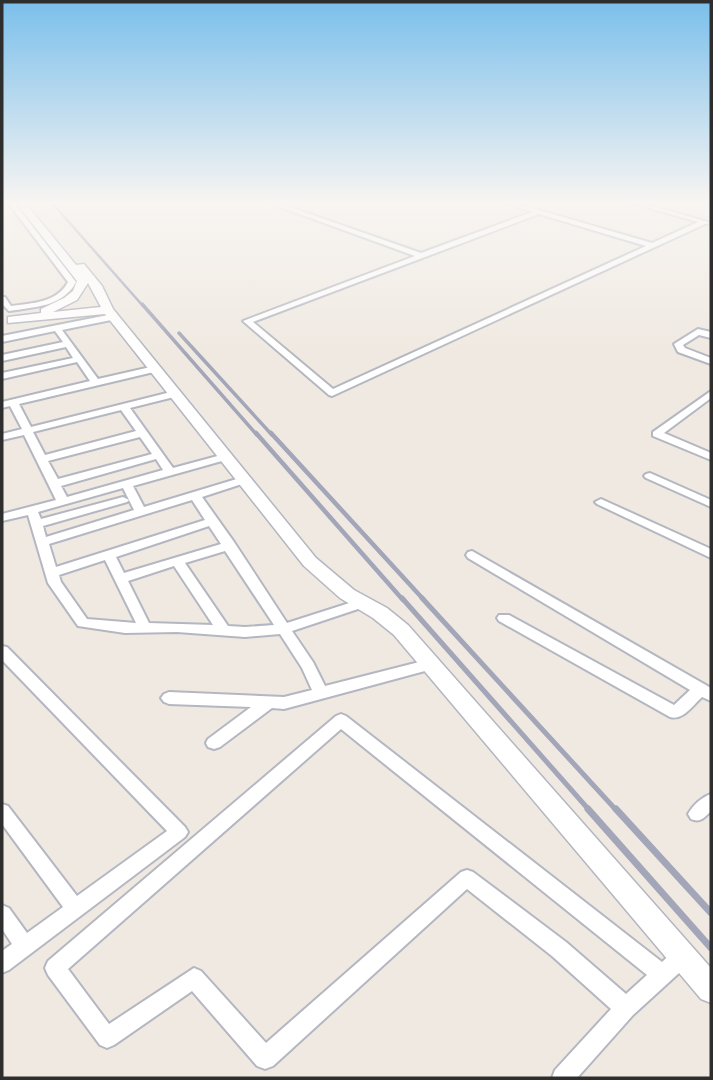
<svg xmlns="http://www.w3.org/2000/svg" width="713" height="1080" viewBox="0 0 713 1080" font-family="'Asap Condensed',sans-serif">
	<rect width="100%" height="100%" fill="#efe9e1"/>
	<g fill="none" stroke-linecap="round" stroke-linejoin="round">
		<g stroke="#b4b7c1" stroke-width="4">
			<g id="street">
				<path d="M9,204H15L76,282C63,307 34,307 9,311L2,304V297H5L11,306C32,303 57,303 68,282Z"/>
				<path d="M272,204H281L421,253L532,212L508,204H518L652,243L698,222L635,204H646L711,223L705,224L332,396L329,395L243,321L415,256ZM539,214L646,246L333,389L253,322Z"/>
				<path d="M113,314L117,317L116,319L62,330L98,379L155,366L160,369L158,371L19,404L31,427L175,391L178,392V396L130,408L173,468L225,454L230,457L229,459L133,486L144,507L240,478H248L250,480L248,482L202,497L234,542L287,623L362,599L367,600L369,603L367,606L292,631L313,662L325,686L431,659L436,660L438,664L436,668L284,709L272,708L220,747L214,749L208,747L206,743L208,739L251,707L169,704L164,702L161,698L164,694L169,692L284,697L312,690L302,668L280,634L245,637L177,632L125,633L78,626L48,583L28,515L2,521V514L56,500L24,435L2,440V434L22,429L10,406L2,408V402L90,381L77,362L2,379V373L73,358L66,347L2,361V355L63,342L55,331L2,342V336ZM121,410L136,431L45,455L33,432ZM140,437L152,454L58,479L48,461ZM156,459L163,470L67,497L61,486ZM123,488L134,510L46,537L43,526L127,502L129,500L123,497L41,519L38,512ZM192,500L205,520L56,567L49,544ZM209,526L221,544L124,573L116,557ZM225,551L274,625L245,627L228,626L185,563ZM105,560L136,623L87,619L61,582L59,575ZM174,566L213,625L149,623L128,581Z"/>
				<polygon points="698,329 711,332 711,338 699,335 683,345 685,348 711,358 711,364 678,352 674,344"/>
				<polygon points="711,391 711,398 664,433 711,453 711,460 653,436 653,432"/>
				<polygon points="650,473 711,500 711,507 646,478 644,476 646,474"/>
				<polygon points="601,499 711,549 711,558 597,504 595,502"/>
				<path d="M472,551L711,688V701L702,697C693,705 683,721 670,717L499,621L497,618L499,615H509L674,705L690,690L468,558L466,555L468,552Z"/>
				<polygon points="2,646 7,647 185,827 188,832 185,837 9,970 2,973 2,951 12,944 2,929 2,905 9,908 27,933 63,907 2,824 2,804 8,806 77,896 167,831 2,660"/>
				<path d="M341,714L346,716L662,962L676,949L683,946L690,949L693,956L690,963L633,1015L577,1078H552L555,1070L611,1009L552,956L467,889L273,1066L265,1069L257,1066L192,991L114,1045L107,1048L100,1045L48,975L45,968L48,961L336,716ZM341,729L647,975L626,994L566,942L473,872L467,870L461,872L266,1043L201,971L194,968L109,1024L68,969Z"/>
				<path d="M711,794V811C704,818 700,823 691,819L688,814C693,805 702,797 711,794Z"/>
			</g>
		</g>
		<g stroke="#b4b7c1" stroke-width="3">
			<path id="secondary" d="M17,204H26L76,265L84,264L102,286L113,309L316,558L354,590L387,608L408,625L711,968V1003L701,999L394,635L373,618L340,598L304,566L105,314L8,323V317L41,313V309L64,298L73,291L77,281ZM88,283L101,307L53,312L77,300Z"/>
		</g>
		<use href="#street" fill="#fff" fill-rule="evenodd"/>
		<use href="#secondary" fill="#fff" fill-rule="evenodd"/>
		<polyline stroke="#a3a6b8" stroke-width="2.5" points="53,204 143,306"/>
		<g stroke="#a3a6b8" stroke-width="3.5">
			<polyline points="142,304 257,435"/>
			<polyline points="179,333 272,435"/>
		</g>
		<g stroke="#a3a6b8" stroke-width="4.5">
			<polyline points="256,433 403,600"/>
			<polyline points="271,433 424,600"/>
		</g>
		<g stroke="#a3a6b8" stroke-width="5">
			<polyline points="402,598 590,811"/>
			<polyline points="422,598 617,811"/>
		</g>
		<g stroke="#a3a6b8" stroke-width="7">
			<polyline points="588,809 711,948"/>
			<polyline points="616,809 711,913"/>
		</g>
	</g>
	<linearGradient id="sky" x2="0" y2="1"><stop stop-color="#7abfeb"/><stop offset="0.57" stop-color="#f8f5f2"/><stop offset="1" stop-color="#f8f5f2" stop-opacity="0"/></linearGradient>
	<rect width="713" height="355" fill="url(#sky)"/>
	<rect width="713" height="1080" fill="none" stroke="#2e2e2e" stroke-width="7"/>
</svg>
